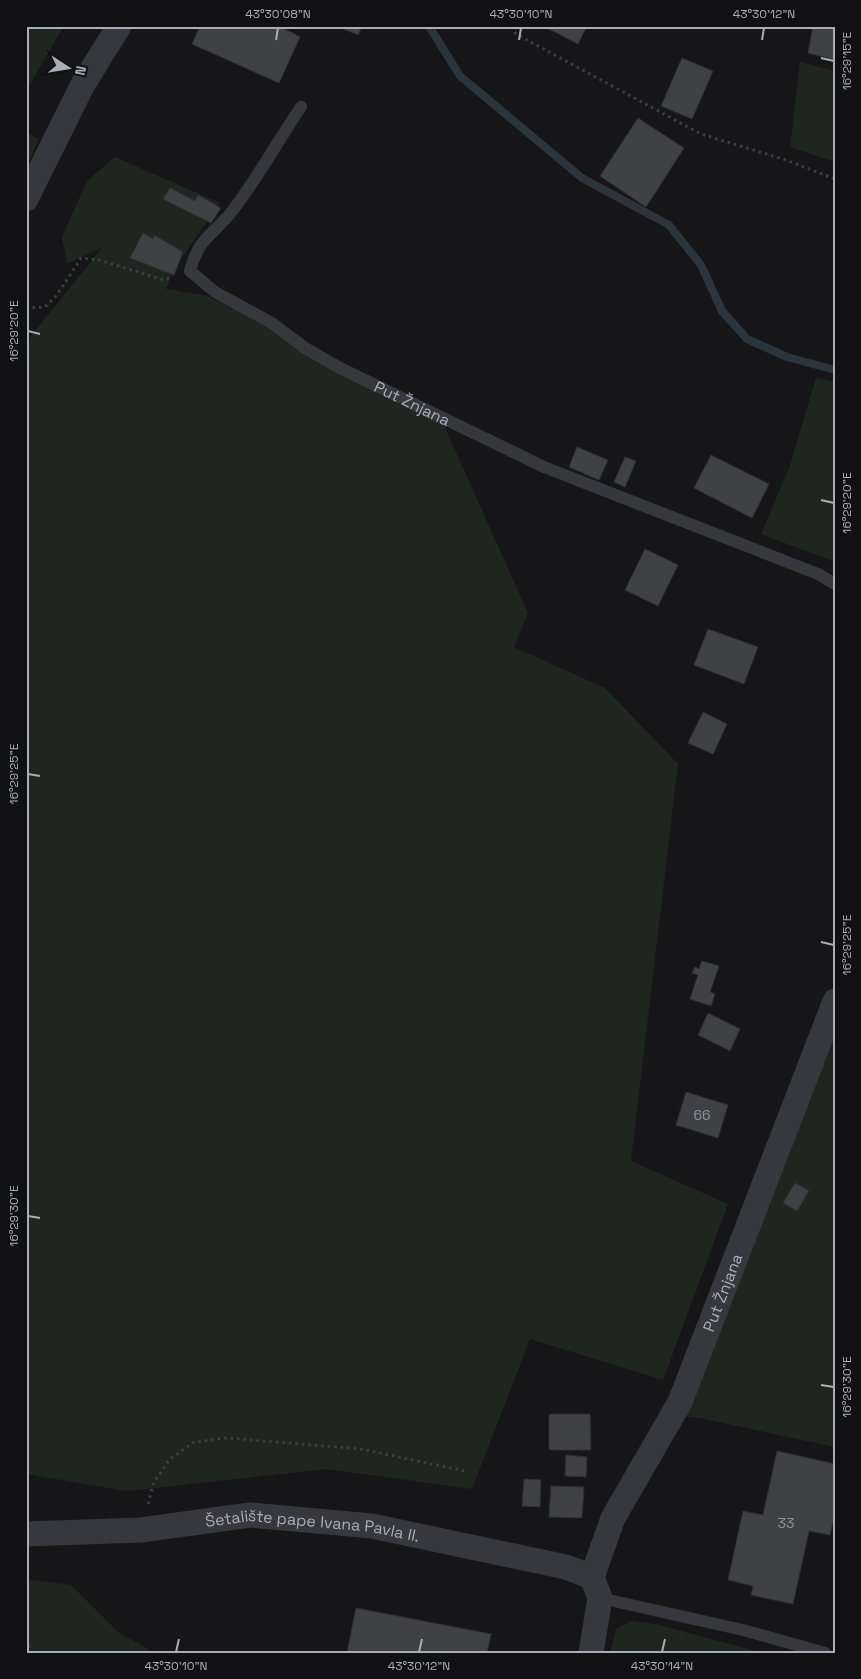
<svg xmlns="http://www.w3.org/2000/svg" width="861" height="1679" viewBox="0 0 861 1679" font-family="'Space Grotesk',sans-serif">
	<rect width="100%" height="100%" fill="#161618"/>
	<g fill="#1e261f">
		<polygon points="26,26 64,26 26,91"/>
		<polygon points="800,62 835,71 835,162 790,147"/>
		<polygon points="26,132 39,139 26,169"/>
		<polygon points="115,157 220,203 174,269 166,289 207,296 271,327 442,421 528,613 514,647 605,688 678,764 631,1161 728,1204 663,1380 530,1339 472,1489 326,1469 127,1491 26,1474 26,357 30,337 102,248 67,264 62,237 87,181"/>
		<polygon points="816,378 835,382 835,562 761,534 789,468"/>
		<polygon points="835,1035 835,1447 699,1418 682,1416"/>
		<polygon points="26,1579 71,1585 118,1632 155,1653 26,1653"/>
		<polygon points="631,1621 656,1624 763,1653 610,1653 616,1629"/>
	</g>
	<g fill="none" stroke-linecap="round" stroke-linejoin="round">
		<polyline stroke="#2c353c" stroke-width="8" points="429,26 460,76 582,178 669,225 701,265 722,311 747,339 787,357 835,370"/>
	</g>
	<g fill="#404145" stroke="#303034">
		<polygon points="200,26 279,26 300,37 279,83 192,44"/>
		<polygon points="337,26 362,26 358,35"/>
		<polygon points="543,26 587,26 578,44"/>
		<polygon points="813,26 835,26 835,60 808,53"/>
		<polygon points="682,58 713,71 692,119 661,106"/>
		<polygon points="638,118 684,148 646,207 600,176"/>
		<polygon points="170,188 195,201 198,195 221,208 211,223 163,199"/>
		<polygon points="143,233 153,239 154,235 183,252 174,275 130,258"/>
		<polygon points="577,447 608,460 599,480 569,467"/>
		<polygon points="711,455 769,484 752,518 694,488"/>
		<polygon points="625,457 636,461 625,487 614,482"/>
		<polygon points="645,549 678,565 658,606 625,590"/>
		<polygon points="708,629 758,647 744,684 694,665"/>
		<polygon points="703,712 727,724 713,754 688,743"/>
		<polygon points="702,961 719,966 710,992 715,994 711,1006 690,999 698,975 692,973 695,967 699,969"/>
		<polygon points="708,1013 740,1029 730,1051 698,1035"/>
		<polygon points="686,1092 728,1105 718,1138 676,1125"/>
		<polygon points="795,1183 809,1191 797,1211 783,1203"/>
		<polygon points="549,1414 590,1414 591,1450 549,1450"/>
		<polygon points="777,1451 835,1464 835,1513 830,1535 809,1531 793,1604 751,1595 753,1586 728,1580 743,1511 763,1515"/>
		<polygon points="566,1455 587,1457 586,1477 565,1476"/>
		<polygon points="524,1479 541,1480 540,1507 522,1506"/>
		<polygon points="551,1486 584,1487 582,1518 549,1517"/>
		<polygon points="356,1608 491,1634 487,1653 347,1653"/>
	</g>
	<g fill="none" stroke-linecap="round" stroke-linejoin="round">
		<g stroke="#3d3f44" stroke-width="3" stroke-dasharray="2.5 4" stroke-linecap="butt">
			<polyline points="512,26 516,34 701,134 786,160 835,179"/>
			<polyline points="26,98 29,96"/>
			<polyline points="26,308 45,307 57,295 81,258 99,260 164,280 172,277"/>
			<polyline points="148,1504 154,1482 170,1459 194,1442 227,1438 361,1449 465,1471"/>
			<polyline points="26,1639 31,1653"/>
		</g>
		<g stroke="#37383d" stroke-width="12">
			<path id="s1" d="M301,107C278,141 258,177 233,210C214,235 199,236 190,271L215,292L272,323L305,348L340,368L544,467L818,574L835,584"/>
			<polyline points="600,1598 743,1630 825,1653"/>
		</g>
		<g stroke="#37383d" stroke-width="25">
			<polyline points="26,199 82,86 119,26"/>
			<path id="s2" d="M26,1534L141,1530L250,1515L372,1526L566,1567L592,1577"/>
			<path id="s3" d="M592,1577L613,1518L680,1402L835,1001"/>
			<polyline points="591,1653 600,1598 592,1577"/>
		</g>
	</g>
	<path fill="none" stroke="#a8adb8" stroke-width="2" d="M276,40L278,28M519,40L521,28M762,40L764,28M821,58L834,61M28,331L40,334M821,500L834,503M28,774L40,776M821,942L834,945M28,1216L40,1218M821,1385L834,1387M176,1652L179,1639M419,1652L422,1639M662,1652L665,1639"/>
	<g text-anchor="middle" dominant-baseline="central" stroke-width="4" stroke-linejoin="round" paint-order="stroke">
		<g font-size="14" fill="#8e929b">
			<text x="702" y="1115">66</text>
			<text x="786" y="1523">33</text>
		</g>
		<g font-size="16" fill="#a8adb8" stroke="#111113">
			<text stroke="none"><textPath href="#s1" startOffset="459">Put Žnjana</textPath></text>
			<text stroke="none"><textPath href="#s3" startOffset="314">Put Žnjana</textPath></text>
			<text stroke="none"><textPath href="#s2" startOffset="288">Šetalište pape Ivana Pavla II.</textPath></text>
		</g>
	</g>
	<rect width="861" height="1679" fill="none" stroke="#111113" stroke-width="55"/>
	<g transform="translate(68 68) rotate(102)" stroke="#111113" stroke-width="4" paint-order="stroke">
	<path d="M0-4L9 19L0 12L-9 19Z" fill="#a8adb8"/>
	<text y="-8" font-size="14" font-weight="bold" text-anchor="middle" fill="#a8adb8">N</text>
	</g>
	<rect x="28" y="28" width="806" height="1624" fill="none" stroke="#a8adb8" stroke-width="2"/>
	<g font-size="12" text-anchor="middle" fill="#a8adb8">
		<text x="278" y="18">43°30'08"N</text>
		<text x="521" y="18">43°30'10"N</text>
		<text x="764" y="18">43°30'12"N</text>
		<text transform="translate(847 61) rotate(-90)" y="4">16°29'15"E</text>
		<text transform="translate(14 331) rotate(-90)" y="4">16°29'20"E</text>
		<text transform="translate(847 503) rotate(-90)" y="4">16°29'20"E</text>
		<text transform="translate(14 774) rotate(-90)" y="4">16°29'25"E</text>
		<text transform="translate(847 945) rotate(-90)" y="4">16°29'25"E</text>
		<text transform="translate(14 1216) rotate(-90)" y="4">16°29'30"E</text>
		<text transform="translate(847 1387) rotate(-90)" y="4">16°29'30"E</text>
		<text x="176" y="1670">43°30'10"N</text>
		<text x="419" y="1670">43°30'12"N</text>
		<text x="662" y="1670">43°30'14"N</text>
	</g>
</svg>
